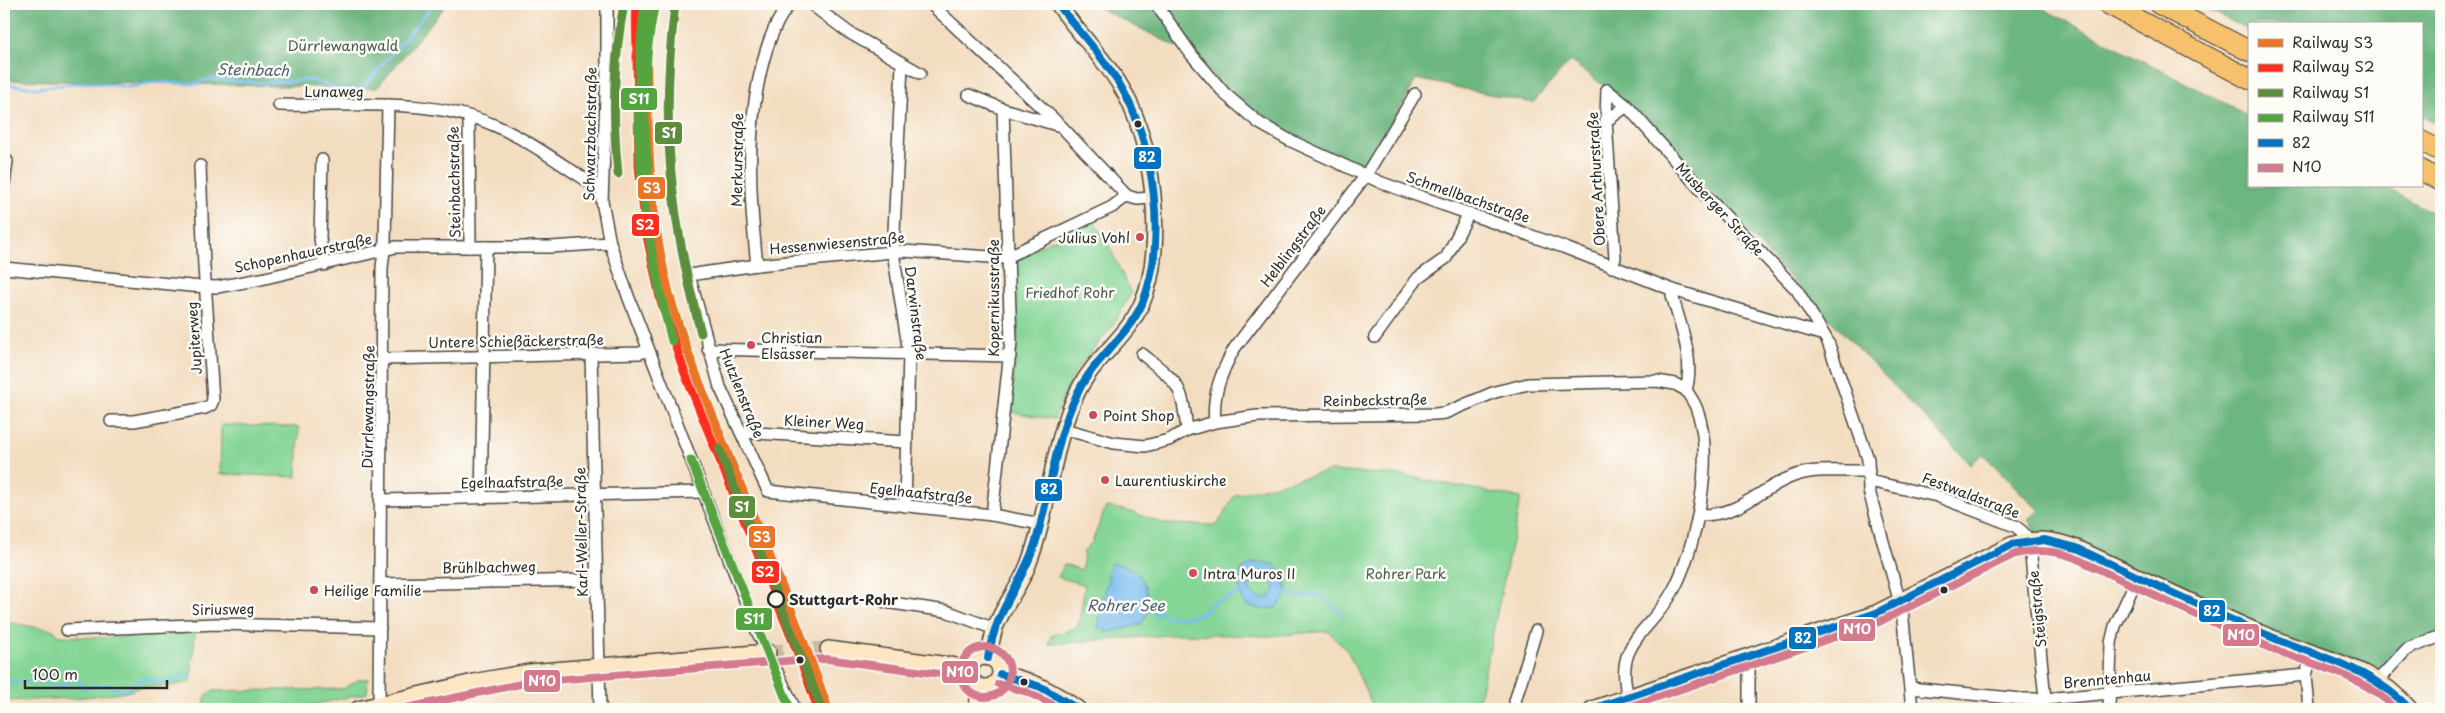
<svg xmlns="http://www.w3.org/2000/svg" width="2445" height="713" viewBox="0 0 2445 713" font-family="'Playpen Sans',sans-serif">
	<rect width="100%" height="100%" fill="#fdfcf7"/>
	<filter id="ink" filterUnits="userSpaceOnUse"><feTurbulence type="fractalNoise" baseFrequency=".02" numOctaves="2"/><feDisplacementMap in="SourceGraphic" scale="10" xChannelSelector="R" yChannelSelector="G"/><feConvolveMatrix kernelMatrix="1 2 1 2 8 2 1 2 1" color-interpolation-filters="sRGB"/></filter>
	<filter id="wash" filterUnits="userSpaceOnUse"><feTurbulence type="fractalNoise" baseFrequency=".0096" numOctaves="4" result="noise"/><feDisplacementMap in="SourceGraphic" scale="20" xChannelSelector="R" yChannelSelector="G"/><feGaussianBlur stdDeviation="1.12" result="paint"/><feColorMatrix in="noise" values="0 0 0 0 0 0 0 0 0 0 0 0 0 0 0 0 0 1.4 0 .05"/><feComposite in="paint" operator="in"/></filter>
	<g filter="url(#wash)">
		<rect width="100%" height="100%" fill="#f3ddc0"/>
		<g fill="#85d596" stroke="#588060">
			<polygon points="1093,220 1108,244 1131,293 1112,327 1075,371 1054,419 1010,412 1017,343 1015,258"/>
			<polygon points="221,425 299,427 297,477 220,474"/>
			<polygon points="1330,471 1400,475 1521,498 1479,700 1418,709 1374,709 1348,652 1328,631 1268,636 1183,634 1049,644 1051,636 1078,627 1085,585 1058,577 1064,564 1082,570 1084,551 1092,542 1106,507 1125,510 1166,524 1217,525 1235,495"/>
			<polygon points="4,622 54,630 58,636 107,638 195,632 191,682 170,686 141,687 127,692 76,698 4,701"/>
			<polygon points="360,679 368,679 367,693 318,704 278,709 204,709 205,698 211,691 343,689"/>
		</g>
		<g fill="#6cb67f" stroke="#4c7055">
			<polygon points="4,4 447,4 377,88 4,80"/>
			<polygon points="1091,4 2034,4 2249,116 2249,186 2383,186 2441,217 2441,636 2424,641 2379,674 2312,649 2036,534 2028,519 2038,510 1983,454 1970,464 1806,295 1626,102 1570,61 1533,103 1416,79 1391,126 1364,166 1366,175 1259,123 1191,54"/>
			<polygon points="2197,4 2441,4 2441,126 2421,116 2421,24 2249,24 2249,30"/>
		</g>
		<g fill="#7bbdf0" stroke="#53748e" fill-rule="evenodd">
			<path d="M1261,562L1274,564L1283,577L1288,593L1276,608L1262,609L1246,605C1238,592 1238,585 1242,570L1251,564ZM1258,573L1272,577L1275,590L1269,598C1259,599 1254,597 1249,589L1253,575Z"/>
			<path d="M1111,563C1143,568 1144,580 1150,609L1141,624L1105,633L1106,629L1098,628Z"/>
		</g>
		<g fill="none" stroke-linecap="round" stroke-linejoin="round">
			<g stroke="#7bbdf0" stroke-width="3">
				<polyline points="4,84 37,88 89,82 129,87 155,82 194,84 210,79 259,83 311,80 339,89 362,89 434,4"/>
				<polyline points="1287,594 1295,596 1318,595 1342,612"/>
				<path d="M1150,609L1156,614L1159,611L1166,618C1180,616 1203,620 1211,604L1239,593"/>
				<polyline points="1343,617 1343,615"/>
				<polyline points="76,679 83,688 107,685 126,691 143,678 165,682 184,677 191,677"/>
				<path d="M4,680C20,687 24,679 39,681C53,682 55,693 72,680"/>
			</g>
		</g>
	</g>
	<g filter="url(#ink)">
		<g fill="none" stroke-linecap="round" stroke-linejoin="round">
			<polyline stroke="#cbb9a2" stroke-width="15" stroke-dasharray="15 8" stroke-linecap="butt" points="768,652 828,649"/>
			<g stroke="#494641" stroke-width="14">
				<g id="street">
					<polyline points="607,4 607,71 602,201 610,243 628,296 757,631 795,709"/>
					<polyline points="811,4 848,32 920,73"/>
					<polyline points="931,4 1061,126 1127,196"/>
					<polyline points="1156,4 1191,54 1225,94 1259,123 1289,140 1382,183 1563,247 1673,290 1824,335"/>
					<polyline points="902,65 893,252 909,353 905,506"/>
					<polyline points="1607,90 1627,106 1709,199 1797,290 1828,342 1868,459 1869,491 1902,610 1912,709"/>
					<polyline points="1607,90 1606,121 1615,258 1612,267"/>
					<polyline points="969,95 1003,109 1057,125"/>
					<path d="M279,105C351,107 428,96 496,126C530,141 562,165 594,185L602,186"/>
					<polyline points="469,117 470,247"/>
					<polyline points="1606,121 1627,106"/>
					<polyline points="322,160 320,238 324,265"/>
					<polyline points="4,184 7,161"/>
					<polyline points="1127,196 1137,199 1152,198"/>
					<path d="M757,265C749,193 745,121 766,51C771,35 779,16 790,4"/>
					<polyline points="4,268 191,286 217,287 261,279 396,247 551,247 610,243"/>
					<polyline points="1375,337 1418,278 1446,258 1469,213"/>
					<polyline points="708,349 1010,356"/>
					<path d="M1142,354C1178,383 1182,383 1187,430"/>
					<polyline points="591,355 600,709"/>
					<polyline points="383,359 640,353 648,350"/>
					<polyline points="111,421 134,421 205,408 211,405 213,400 204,266 200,166"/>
					<path d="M1215,422C1212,395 1221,373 1234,349L1366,175L1415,94"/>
					<polyline points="1064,429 1114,443 1145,446 1169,440 1187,430 1215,422 1257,416 1435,414 1445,413 1495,392 1528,384 1657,381 1675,384 1686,390"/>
					<polyline points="741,432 906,442"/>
					<path d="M1869,481L1937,496L2015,526C2023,532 2028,536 2030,546L2045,699"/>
					<polyline points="481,497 486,247"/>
					<polyline points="382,500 703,492"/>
					<polyline points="992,515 1011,342 1003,109"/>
					<path d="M1700,515C1742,515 1756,491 1791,477C1815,467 1844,472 1869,471"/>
					<polyline points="1041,524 992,515 768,491 720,387 689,275 757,265 903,251 1005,258 1112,207 1127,196"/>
					<polyline points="381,584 596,580"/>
					<polyline points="885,602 946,611 995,629"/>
					<polyline points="67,630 217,624 380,628"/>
					<polyline points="1746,658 1749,668 1749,709"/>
					<polyline points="2378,680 2407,649 2441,636"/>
					<polyline points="1910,688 2021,699 2045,699 2306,675"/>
					<path d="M1628,697C1613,641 1650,633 1673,591C1696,548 1715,458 1697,410C1695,403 1690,397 1686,390C1695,360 1680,325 1672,295L1673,290"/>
					<polyline points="379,709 382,268 385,241 388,105"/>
					<polyline points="1515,709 1515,701 1536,631"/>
					<polyline points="2109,709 2111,643 2115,626 2138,576"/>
					<polyline points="2309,709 2306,675 2312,653"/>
				</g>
			</g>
			<g stroke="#494641" stroke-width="18">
				<g id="secondary">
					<polyline points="828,649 971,668"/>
					<circle cx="985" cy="672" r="15"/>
					<path d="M988,658C990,648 992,638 995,628C1003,606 1020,587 1028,565C1050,509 1051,445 1078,391C1094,358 1127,338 1142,303C1167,247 1153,137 1120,85C1102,56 1077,32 1058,4"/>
					<path d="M1000,674C1028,678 1055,692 1078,709"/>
					<polyline points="358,709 478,681 529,672 768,652"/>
					<polyline points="976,709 981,687"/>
					<path d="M1592,709L1876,613L2011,545C2036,537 2053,539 2077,548C2141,578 2205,609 2270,637C2321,659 2372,664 2410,709"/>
				</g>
			</g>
			<g stroke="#494641" stroke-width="22">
				<g id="highway">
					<polyline points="2108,4 2249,79"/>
					<polyline points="2159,4 2249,51"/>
					<polyline points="2421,141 2441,151"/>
					<polyline points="2421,170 2441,181"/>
				</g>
			</g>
			<use href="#street" stroke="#fff" stroke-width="11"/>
			<use href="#secondary" stroke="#fce6c4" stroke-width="15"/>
			<use href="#highway" stroke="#f7c06c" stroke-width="20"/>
			<g stroke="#fdfcf7" stroke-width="11">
				<g id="bus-1">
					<path d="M988,658C990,646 993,633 998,622C1009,595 1026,572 1035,544C1051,493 1054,440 1078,392C1094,359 1127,337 1142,304C1168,242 1154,142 1120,85C1103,56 1078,31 1058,4"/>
					<polyline points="1000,674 1041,687 1078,709"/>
					<path d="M1592,709L1876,613L2011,545L2044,540L2077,548C2140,578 2203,608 2267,635C2321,659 2366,664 2410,709"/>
				</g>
			</g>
			<g stroke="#fdfcf7" stroke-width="11">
				<g id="bus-2">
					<circle cx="985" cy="672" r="25"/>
					<polyline points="998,684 1027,692 1061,709"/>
					<polyline points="401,709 530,682 798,660 827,659 970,678"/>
					<path d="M1622,709L1879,622L2015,554C2035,549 2053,550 2073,557C2136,587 2199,617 2264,645C2309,665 2361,673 2396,709"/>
				</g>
			</g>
			<use href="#bus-1" stroke="#0073c0" stroke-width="8"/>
			<use href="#bus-2" stroke="#d57a8d" stroke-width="8"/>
			<g stroke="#fdfcf7" stroke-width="12">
				<path id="rail-1" d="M646,4C648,102 644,201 670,297C685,350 707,401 727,452C762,538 798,622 828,709"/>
			</g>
			<g stroke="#fdfcf7" stroke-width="12">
				<polyline id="rail-2" points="636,4 639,167 646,231 660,298 684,371 801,661 818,709"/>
			</g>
			<g stroke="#fdfcf7" stroke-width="12">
				<g id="rail-3">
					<path d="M675,5C660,125 670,217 701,333"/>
					<path d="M618,174C612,117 613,61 624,4"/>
					<polyline points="719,449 820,705"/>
				</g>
			</g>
			<g stroke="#fdfcf7" stroke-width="12">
				<g id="rail-4">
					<path d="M645,4C630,124 641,224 672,341"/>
					<path d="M648,171C642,116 643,62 654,8"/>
					<polyline points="691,460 790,709"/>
				</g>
			</g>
			<use href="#rail-1" stroke="#ea7525" stroke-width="9"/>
			<use href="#rail-2" stroke="#ff2e1d" stroke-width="9"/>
			<use href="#rail-3" stroke="#5c8e3c" stroke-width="9"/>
			<use href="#rail-4" stroke="#54a441" stroke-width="9"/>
		</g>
	</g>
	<g fill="#2b2b2b" stroke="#fdfcf7" stroke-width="2">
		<circle cx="1138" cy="124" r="4.5"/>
		<circle cx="1944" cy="590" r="4.5"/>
		<circle cx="800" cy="660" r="4.5"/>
		<circle cx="1024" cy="682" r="4.5"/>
	</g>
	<g fill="#d1495b" stroke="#fdfcf7" stroke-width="2">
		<circle cx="1140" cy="237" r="5"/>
		<circle cx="751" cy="345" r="5"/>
		<circle cx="1093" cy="415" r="5"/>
		<circle cx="1105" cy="480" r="5"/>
		<circle cx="1193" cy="573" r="5"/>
		<circle cx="314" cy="590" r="5"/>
	</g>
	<circle fill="#fdfcf7" stroke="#2b2b2b" stroke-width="2.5" cx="776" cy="599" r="8"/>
	<g text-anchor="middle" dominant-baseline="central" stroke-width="5" stroke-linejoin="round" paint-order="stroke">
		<g font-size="14" fill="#465e4b" stroke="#fdfcf7">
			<text x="343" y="45">Dürrlewangwald</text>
			<text x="1070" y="292">Friedhof Rohr</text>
			<text x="1406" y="573">Rohrer Park</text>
		</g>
		<g font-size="14" fill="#2b2b2b" stroke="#fdfcf7">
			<text x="334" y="91">Lunaweg</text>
			<text transform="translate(590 134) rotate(-89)">Schwarzbachstraße</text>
			<text transform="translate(737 160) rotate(-89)">Merkurstraße</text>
			<text transform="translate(1596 179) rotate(-93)">Obere Arthurstraße</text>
			<text transform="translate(454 182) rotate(-91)">Steinbachstraße</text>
			<text transform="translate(1468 197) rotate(19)">Schmellbachstraße</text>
			<text transform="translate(1720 209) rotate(47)">Musberger Straße</text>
			<text transform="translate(837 243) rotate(-5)">Hessenwiesenstraße</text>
			<text transform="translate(1293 246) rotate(-53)">Helblingstraße</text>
			<text transform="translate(303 253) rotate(-12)">Schopenhauerstraße</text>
			<text transform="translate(993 298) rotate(-90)">Kopernikusstraße</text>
			<text transform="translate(916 313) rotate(83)">Darwinstraße</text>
			<text transform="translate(194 338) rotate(-94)">Jupiterweg</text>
			<text transform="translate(516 341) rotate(-1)">Untere Schießäckerstraße</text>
			<text transform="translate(742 393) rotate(68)">Hutzlenstraße</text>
			<text transform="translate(1375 400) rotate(-1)">Reinbeckstraße</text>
			<text transform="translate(368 407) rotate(-89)">Dürrlewangstraße</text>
			<text transform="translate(824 422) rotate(3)">Kleiner Weg</text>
			<text transform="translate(512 482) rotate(-1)">Egelhaafstraße</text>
			<text transform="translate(921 493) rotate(6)">Egelhaafstraße</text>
			<text transform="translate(1971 495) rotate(21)">Festwaldstraße</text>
			<text transform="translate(581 532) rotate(-91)">Karl-Weller-Straße</text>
			<text transform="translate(489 567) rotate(-1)">Brühlbachweg</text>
			<text transform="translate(223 609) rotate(-1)">Siriusweg</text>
			<text transform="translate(2037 609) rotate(-96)">Steigstraße</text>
			<text transform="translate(2107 679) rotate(-5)">Brenntenhau</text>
		</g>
		<g font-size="14" fill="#2b2b2b" stroke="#fdfcf7" text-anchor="start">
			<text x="1130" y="237" text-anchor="end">Julius Vohl</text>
			<text x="761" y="337">Christian<tspan x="761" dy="16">Elsässer</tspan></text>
			<text x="1103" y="415">Point Shop</text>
			<text x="1115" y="480">Laurentiuskirche</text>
			<text x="1203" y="573">Intra Muros II</text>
			<text x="324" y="590">Heilige Familie</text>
		</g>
		<g font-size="14" font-weight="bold" fill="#2b2b2b" stroke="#fdfcf7" text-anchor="start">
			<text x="789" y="599">Stuttgart-Rohr</text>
		</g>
		<g font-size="15" font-style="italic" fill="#475e70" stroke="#fdfcf7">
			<text transform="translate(253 69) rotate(1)">Steinbach</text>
			<text x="1126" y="604">Rohrer See</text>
		</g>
	</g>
	<g stroke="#fdfcf7" stroke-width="2">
		<rect x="620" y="87" width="38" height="24" rx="5" fill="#54a441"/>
		<rect x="654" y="121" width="29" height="24" rx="5" fill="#5c8e3c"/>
		<rect x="1133" y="146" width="29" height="24" rx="5" fill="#0073c0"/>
		<rect x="637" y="176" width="29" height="24" rx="5" fill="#ea7525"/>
		<rect x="631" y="213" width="29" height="24" rx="5" fill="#ff2e1d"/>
		<rect x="1034" y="478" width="29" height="24" rx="5" fill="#0073c0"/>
		<rect x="728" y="495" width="28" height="24" rx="5" fill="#5c8e3c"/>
		<rect x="748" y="525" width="28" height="24" rx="5" fill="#ea7525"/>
		<rect x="751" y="560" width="29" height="24" rx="5" fill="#ff2e1d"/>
		<rect x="2198" y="599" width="28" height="24" rx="5" fill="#0073c0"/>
		<rect x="735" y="607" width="38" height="24" rx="5" fill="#54a441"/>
		<rect x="1838" y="618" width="38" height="24" rx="5" fill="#d57a8d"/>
		<rect x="2222" y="623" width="38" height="24" rx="5" fill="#d57a8d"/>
		<rect x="1788" y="626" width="29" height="24" rx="5" fill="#0073c0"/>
		<rect x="941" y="660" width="38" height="24" rx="5" fill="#d57a8d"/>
		<rect x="523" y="669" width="38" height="24" rx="5" fill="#d57a8d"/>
	</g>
	<g font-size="14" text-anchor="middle" font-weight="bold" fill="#fff">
		<text x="639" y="104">S11</text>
		<text x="669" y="138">S1</text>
		<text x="1147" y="162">82</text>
		<text x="652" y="193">S3</text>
		<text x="645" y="230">S2</text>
		<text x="1049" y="494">82</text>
		<text x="742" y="512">S1</text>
		<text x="762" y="542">S3</text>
		<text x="765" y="577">S2</text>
		<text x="2212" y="616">82</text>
		<text x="754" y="624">S11</text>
		<text x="1857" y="634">N10</text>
		<text x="2241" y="640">N10</text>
		<text x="1803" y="643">82</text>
		<text x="960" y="677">N10</text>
		<text x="542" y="686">N10</text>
	</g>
	<rect width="2445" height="713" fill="none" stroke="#fdfcf7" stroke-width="20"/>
	<rect x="2248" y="22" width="175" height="165" fill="#fdfcf7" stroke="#a9a8a5"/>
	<rect x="2258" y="39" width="25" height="8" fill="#ea7525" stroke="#a9a8a5"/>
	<text x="2292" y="48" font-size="15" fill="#2b2b2b">Railway S3</text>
	<rect x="2258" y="64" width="25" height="8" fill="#ff2e1d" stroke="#a9a8a5"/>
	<text x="2292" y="72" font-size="15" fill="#2b2b2b">Railway S2</text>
	<rect x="2258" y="89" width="25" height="8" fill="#5c8e3c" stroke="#a9a8a5"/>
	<text x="2292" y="98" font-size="15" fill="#2b2b2b">Railway S1</text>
	<rect x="2258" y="114" width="25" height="8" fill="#54a441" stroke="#a9a8a5"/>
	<text x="2292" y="122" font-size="15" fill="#2b2b2b">Railway S11</text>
	<rect x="2258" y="139" width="25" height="8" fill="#0073c0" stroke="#a9a8a5"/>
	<text x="2292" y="148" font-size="15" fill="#2b2b2b">82</text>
	<rect x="2258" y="164" width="25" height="8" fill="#d57a8d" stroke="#a9a8a5"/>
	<text x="2292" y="172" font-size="15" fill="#2b2b2b">N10</text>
	<path d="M25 680v8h142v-8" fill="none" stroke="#2b2b2b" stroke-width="2.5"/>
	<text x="32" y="680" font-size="15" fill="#2b2b2b" stroke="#fdfcf7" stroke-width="4" paint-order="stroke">100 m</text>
</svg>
